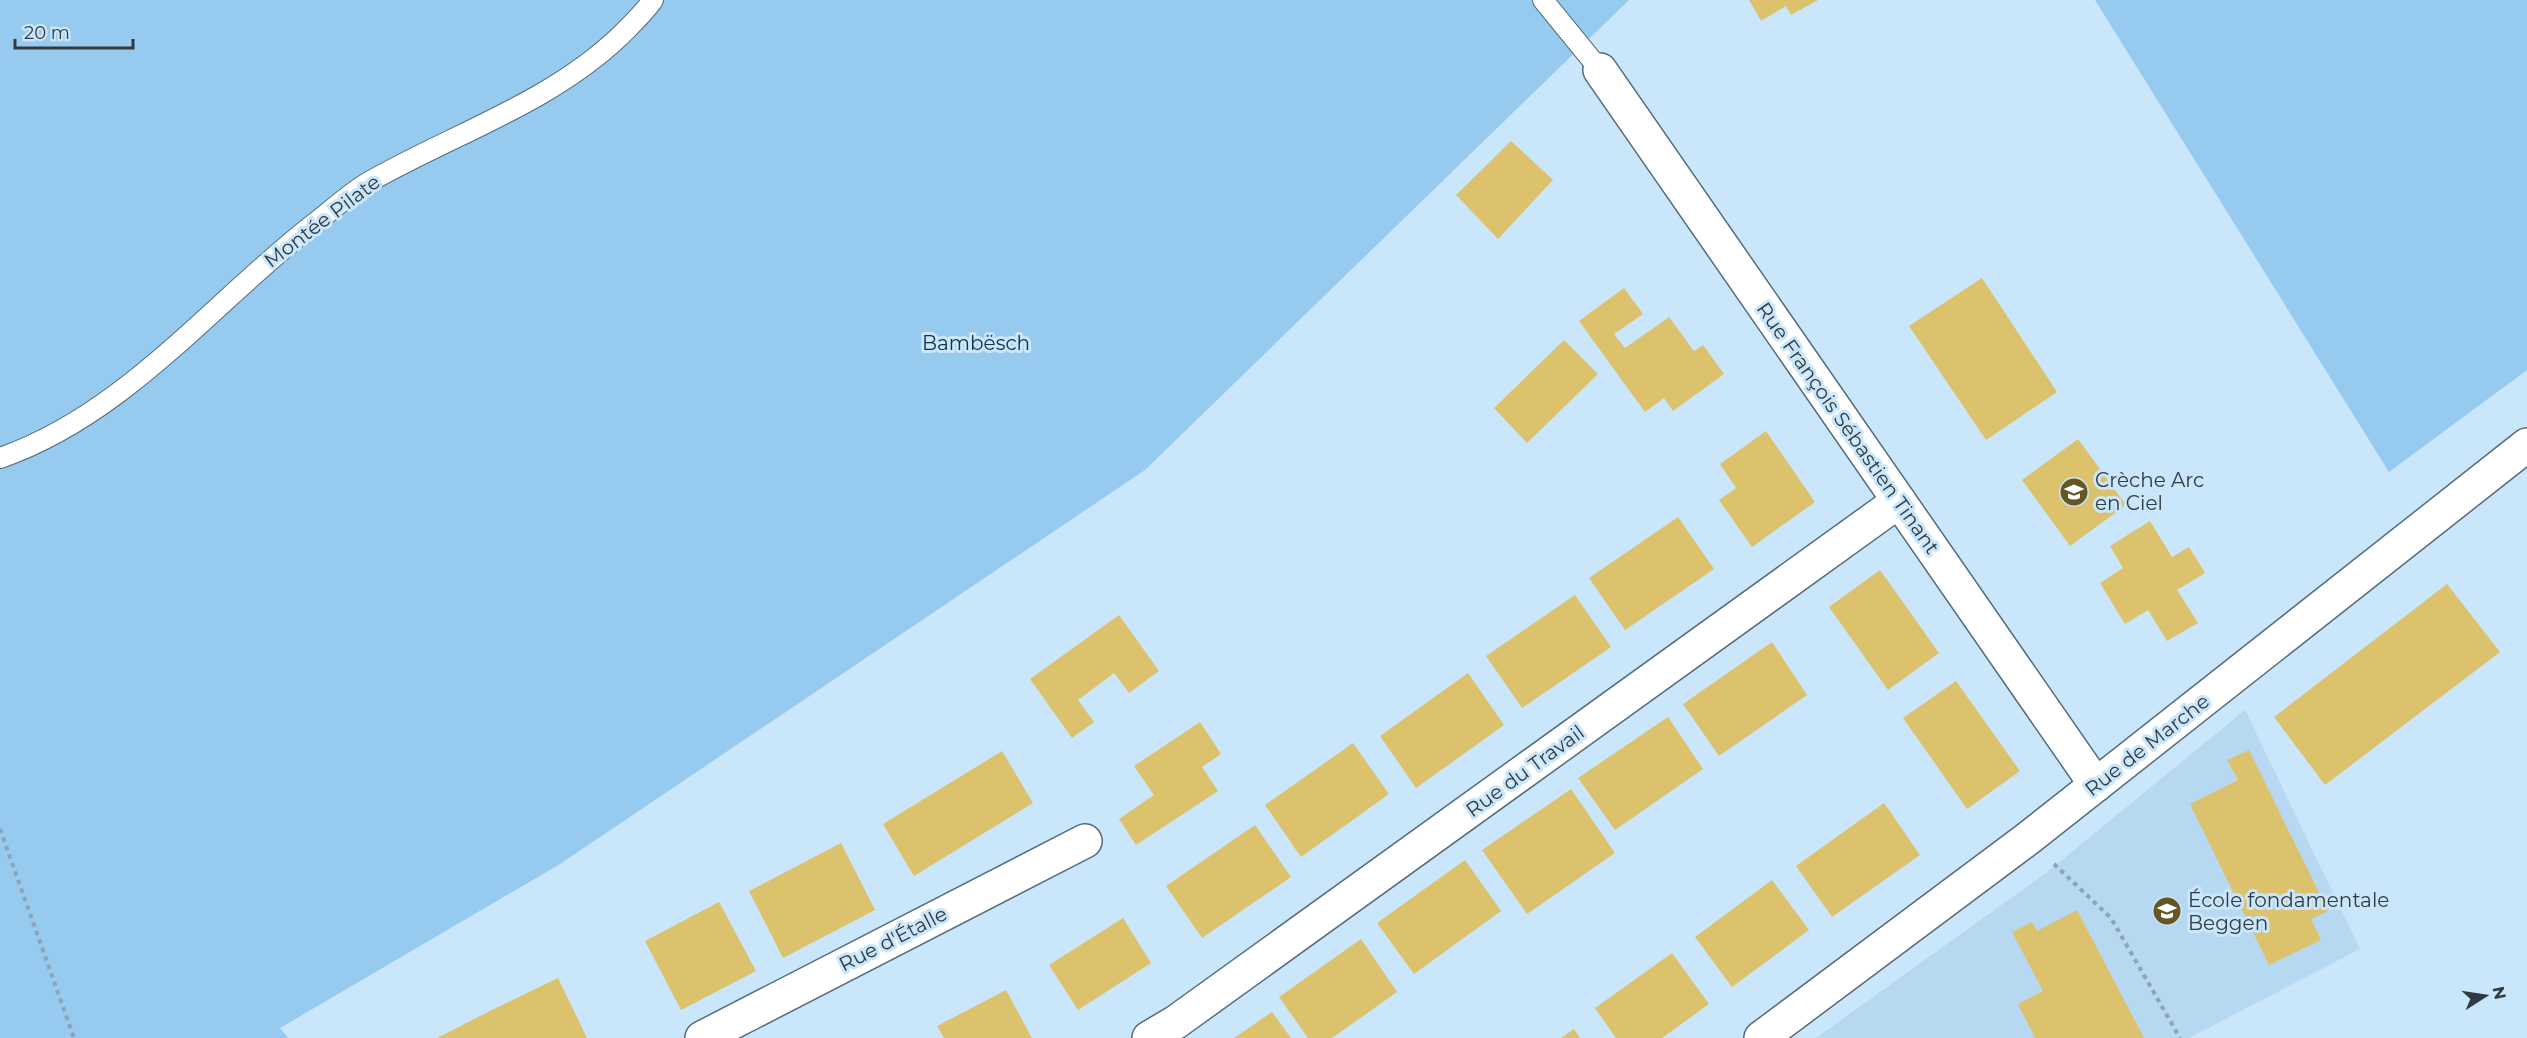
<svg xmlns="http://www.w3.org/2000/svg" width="2527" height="1038" viewBox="0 0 2527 1038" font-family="Montserrat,sans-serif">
	<rect width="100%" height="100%" fill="#cae6fa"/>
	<polygon fill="#b6d8f1" points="2245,710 2360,949 2189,1038 1816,1038 2046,873"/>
	<g fill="#97caef">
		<polygon points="0,0 1629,0 1145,470 560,864 280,1028 288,1038 0,1038"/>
		<polygon points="2095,0 2527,0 2527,370 2389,472"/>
	</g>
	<g fill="#ddc26d">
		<polygon points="1749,0 1818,0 1791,15 1786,6 1761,21"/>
		<polygon points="1511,141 1553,180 1498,239 1456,195"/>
		<polygon points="1982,278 2057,392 1986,440 1909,326"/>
		<polygon points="1624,288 1643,314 1614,334 1625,348 1669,317 1694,351 1703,345 1724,374 1673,411 1664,398 1645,412 1579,321"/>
		<polygon points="1564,340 1598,374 1527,443 1494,408"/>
		<polygon points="1766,431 1815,502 1752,547 1719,500 1736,488 1720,464"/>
		<polygon points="2078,439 2126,505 2070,546 2022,480"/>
		<polygon points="1678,517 1714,569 1625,630 1589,578"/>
		<polygon points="2150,521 2172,557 2189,547 2205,573 2177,590 2198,623 2167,641 2148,610 2125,624 2100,583 2123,568 2110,546"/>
		<polygon points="1880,570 1939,653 1888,690 1829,607"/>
		<polygon points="2447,584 2500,652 2325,785 2274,717"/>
		<polygon points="1575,595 1611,647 1522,708 1486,656"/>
		<polygon points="1119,615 1159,671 1129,693 1114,673 1078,700 1094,722 1072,738 1030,679"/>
		<polygon points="1772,642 1807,695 1719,756 1683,704"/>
		<polygon points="1468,673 1504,725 1416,788 1380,736"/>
		<polygon points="1956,681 2020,771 1967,809 1903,718"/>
		<polygon points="1668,717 1703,769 1615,830 1578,778"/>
		<polygon points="1200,722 1221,754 1202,767 1218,791 1136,845 1119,819 1154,795 1134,766"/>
		<polygon points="1353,743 1389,794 1301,857 1265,805"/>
		<polygon points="2249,750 2328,911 2311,919 2321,940 2269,965 2190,804 2238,780 2227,760"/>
		<polygon points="1002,751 1033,803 914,876 883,824"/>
		<polygon points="1571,789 1615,853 1527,914 1482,850"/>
		<polygon points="1884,803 1920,855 1832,917 1796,866"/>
		<polygon points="1255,825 1291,877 1202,938 1166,886"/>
		<polygon points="841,843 875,910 783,958 749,891"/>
		<polygon points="1465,860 1501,911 1414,974 1377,923"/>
		<polygon points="1772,880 1809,930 1732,987 1695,937"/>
		<polygon points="719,902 756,971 681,1010 645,941"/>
		<polygon points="2077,910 2144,1038 2035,1038 2018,1004 2043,991 2012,932 2032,922 2037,931"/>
		<polygon points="1123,918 1151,963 1078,1010 1049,965"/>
		<polygon points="1361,939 1397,992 1332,1038 1308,1038 1279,997"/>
		<polygon points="1672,953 1709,1004 1662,1038 1616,1038 1595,1008"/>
		<polygon points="558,978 587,1038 437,1038 492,1010"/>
		<polygon points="1006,990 1032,1038 944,1038 937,1026"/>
		<polygon points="1272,1012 1291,1038 1234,1038"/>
		<polygon points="1574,1029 1580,1038 1561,1038"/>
	</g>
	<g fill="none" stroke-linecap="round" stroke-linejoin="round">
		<g stroke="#536c7d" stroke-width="22">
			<g id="lane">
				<polyline points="1543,0 1600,70"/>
				<path d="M0,458C125,415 213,302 315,223C332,210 350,193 369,182C453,134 548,104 619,37C631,25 643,14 653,0"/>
			</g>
		</g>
		<g stroke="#536c7d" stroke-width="36">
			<g id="street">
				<polyline points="1600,70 2096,785"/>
				<polyline points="702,1038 1085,841"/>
				<polyline points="1149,1038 1176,1022 1899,501"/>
				<polyline points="1761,1038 2026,840 2527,445"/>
			</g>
		</g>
		<g stroke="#8ea3b3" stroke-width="4" stroke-dasharray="4.5 4.5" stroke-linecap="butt">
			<polyline points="0,829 74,1038"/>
			<polyline points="2054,864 2111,918 2180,1038"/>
		</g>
		<use href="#lane" stroke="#fff" stroke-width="20"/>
		<use href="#street" stroke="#fff" stroke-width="33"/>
	</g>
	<defs>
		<g id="school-disc" transform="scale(1.5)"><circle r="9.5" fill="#665623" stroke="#cae6fa"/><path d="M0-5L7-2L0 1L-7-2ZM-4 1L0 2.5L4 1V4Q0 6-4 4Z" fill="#fff"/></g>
	</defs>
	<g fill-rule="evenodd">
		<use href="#school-disc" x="2074" y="492"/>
		<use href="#school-disc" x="2167" y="911"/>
	</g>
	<g text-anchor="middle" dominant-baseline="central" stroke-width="6" stroke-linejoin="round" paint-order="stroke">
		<g font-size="20" fill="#303a42" stroke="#cae6fa">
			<text transform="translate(322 221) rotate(-37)">Montée Pilate</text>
			<text transform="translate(1848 428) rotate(55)">Rue François Sébastien Tinant</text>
			<text transform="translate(2147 745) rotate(-38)">Rue de Marche</text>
			<text transform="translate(1525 771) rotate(-36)">Rue du Travail</text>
			<text transform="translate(893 939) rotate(-27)">Rue d'Étalle</text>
		</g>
		<g font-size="20" fill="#103349" stroke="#cae6fa">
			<text x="976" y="343">Bambësch</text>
		</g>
		<g font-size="20" fill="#303a42" stroke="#cae6fa" text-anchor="start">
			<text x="2095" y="480">Crèche Arc<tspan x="2095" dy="23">en Ciel</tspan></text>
			<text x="2188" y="900">École fondamentale<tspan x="2188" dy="23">Beggen</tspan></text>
		</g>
	</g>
	<g transform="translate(2485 996) rotate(78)" stroke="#cae6fa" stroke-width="4.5" paint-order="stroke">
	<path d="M0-4.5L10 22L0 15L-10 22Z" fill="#303a42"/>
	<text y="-9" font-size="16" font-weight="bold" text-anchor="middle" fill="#303a42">N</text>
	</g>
	<path d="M15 39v9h118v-9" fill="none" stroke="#303a42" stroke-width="3"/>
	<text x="24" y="39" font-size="18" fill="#303a42" stroke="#cae6fa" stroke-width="4.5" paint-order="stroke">20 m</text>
</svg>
